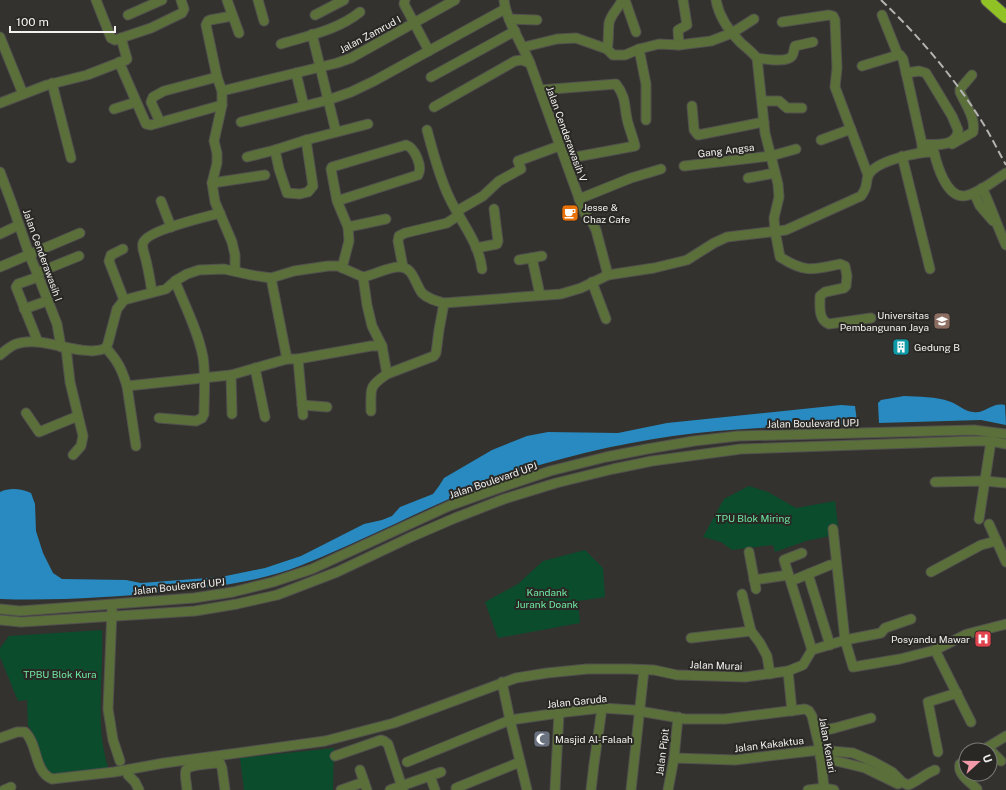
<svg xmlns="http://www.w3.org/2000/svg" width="1006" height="790" viewBox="0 0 1006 790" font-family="'Public Sans',sans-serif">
	<rect width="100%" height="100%" fill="#33322f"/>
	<g fill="#0b4c2c">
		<polygon points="749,486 768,492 796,508 835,501 839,534 806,541 775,552 773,545 732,550 721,542 703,537 724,499"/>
		<polygon points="585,550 603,568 605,597 578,601 580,623 498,638 485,602 518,584 543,561"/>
		<path d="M102,630C104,675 94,727 109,770L57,776L50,775L44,767L32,731L28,726L27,700L18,701L0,657V648L9,636Z"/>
		<polygon points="334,748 333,790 244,790 240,758"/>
	</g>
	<g fill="#288ac0">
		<path d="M904,396C919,397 936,396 951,402C959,405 964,411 973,412C986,414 991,402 1005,405L1006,425L981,420L879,423L878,403L881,400Z"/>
		<path d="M841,405L855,406L857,422L854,424C808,426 762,427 717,431C658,436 599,448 543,464C459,488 383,533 302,565C259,582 214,587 168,592C113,597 56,601 0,599V492C11,487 21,489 31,493L35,504L36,531L43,553L53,573L62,579L126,580L141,583L221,577L265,568L301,556L364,524L382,520L392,516L400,507L433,494L439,486L444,478L492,450L527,436L548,432L618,433L667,423Z"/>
	</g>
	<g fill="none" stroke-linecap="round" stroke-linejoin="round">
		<g stroke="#52514e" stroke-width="11">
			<g id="minor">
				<polyline points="96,0 111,38 115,40 151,28 182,13 184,9 181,0"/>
				<polyline points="227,0 239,33"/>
				<polyline points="258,0 264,21"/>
				<polyline points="405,0 404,4 429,51"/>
				<path d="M504,0C506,20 522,44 530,63L580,201L585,214L592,222L596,230L608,275"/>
				<polyline points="625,0 636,32"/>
				<path d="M716,0C719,17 729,31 741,43C747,48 752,52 757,58L765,133L778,184L779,197L774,218L775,231L780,257C805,273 813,270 840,264L845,266L847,276L846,286L844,288L825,292L820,296C820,306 818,320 829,324L871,318"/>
				<polyline points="128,15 162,0"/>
				<polyline points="315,15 344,0"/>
				<polyline points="882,15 898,55 900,55 903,59 922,144 922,152"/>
				<polyline points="232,16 210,20 208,21 206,25 217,77 222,91 222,105 214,141 217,153 217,163 212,183 215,202 232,242 235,255 235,271"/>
				<polyline points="509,19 537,20"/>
				<polyline points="782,22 829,15 833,16 835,20 837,68 835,87 868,175"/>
				<polyline points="312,34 336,132"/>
				<polyline points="0,37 23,94"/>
				<path d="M281,44C307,36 338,30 360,12"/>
				<polyline points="679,45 678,30 687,25 683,0"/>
				<polyline points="524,47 557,39 576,38 607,49 613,55 625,55 639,49 659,44 679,45 711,41 732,33 754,19"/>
				<path d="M607,49C609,41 608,32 609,23C611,14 619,8 622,0"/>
				<polyline points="639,49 646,84 646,120"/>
				<path d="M757,58C765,59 787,63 792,56C794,53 794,49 795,46L813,42"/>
				<polyline points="119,62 146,124 151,125 222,105"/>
				<polyline points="862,66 898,55"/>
				<polyline points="296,73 304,106"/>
				<path d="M906,73L919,71L926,73L952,116L958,130C958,147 934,145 922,144"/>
				<polyline points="431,77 515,31"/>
				<polyline points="52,83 71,158"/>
				<path d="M540,90L616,84C626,97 624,104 627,119C629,128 633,137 635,146L565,159"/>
				<polyline points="222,91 337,63 351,58 455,0"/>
				<polyline points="762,101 779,101 787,108 802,108"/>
				<polyline points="0,103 47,85 87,75 126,60 127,59 121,38"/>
				<polyline points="692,106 694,130 698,135 764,122"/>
				<polyline points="434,107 515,61 522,60 530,63"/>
				<polyline points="114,109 136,102"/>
				<polyline points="160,122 151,102 153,97 164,91 217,77"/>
				<polyline points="241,122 328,100 351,92 374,81 505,9"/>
				<path d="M427,130C433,152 439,176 449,197C460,221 479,242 482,269"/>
				<polyline points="821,140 851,129"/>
				<path d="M952,144L973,132C976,118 965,104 960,92V89L972,75"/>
				<polyline points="275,150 279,169 287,193 300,194 308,192 313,186 306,140"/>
				<polyline points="902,156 930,269"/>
				<polyline points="247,157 275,150 306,140 368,124"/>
				<polyline points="684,166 771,156 796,149"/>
				<polyline points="0,172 12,204 29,254 37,273 57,324 61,347"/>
				<polyline points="748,178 775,173"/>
				<polyline points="212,183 265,175"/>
				<path d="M982,188C991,206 997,226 1006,245"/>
				<polyline points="974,193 980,206 993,221"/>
				<polyline points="579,199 631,178 661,169"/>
				<polyline points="161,201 171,227"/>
				<path d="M337,201L418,175C423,167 415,148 406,145L332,167L331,169L337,201L348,227L349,241L342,268"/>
				<polyline points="457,211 483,196 499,181 521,169 518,161 559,146"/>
				<polyline points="348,227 386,219"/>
				<polyline points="0,234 19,225"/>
				<polyline points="476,248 497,244 498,241 494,209"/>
				<polyline points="123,249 111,255 109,261 124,300"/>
				<polyline points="532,258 540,295"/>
				<polyline points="519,260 542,256"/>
				<polyline points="0,267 80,233"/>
				<polyline points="403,267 398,241 399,236 405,233 447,223 459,215"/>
				<polyline points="37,273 79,256"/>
				<path d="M363,277L367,305L372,326L382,346L387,374C368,387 371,388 371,411"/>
				<polyline points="35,278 18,284 16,287 38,342"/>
				<polyline points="271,278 287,359"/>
				<polyline points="592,282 606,319"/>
				<path d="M152,292C150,279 148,266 144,253C143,250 142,247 143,243C147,230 206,217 220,213"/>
				<polyline points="24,309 44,302"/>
				<polyline points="66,348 70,382 83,436 81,446 73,455"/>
				<path d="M106,348C118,361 122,370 127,386L136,446"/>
				<path d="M0,355C5,351 10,346 16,344C35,337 62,348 81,350C90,351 97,352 106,348L108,343L117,309L124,300L166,289L175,281L187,274L199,270L224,269L251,275L271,278L294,271L328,266H338L363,277C375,275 387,267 399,267C413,266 415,284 422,293C428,299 436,301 444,303L561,294L581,288L608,275L654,268L687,260L714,243L727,237L786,230L861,196C869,185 865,184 868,176C875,160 919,152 934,152C937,165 946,196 963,196C975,196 995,180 1006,173"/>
				<polyline points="298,359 303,415"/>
				<polyline points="255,368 265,417"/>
				<polyline points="387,374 434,356 436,353 439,330 444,303"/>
				<polyline points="231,375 232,414"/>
				<polyline points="127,386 231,375 287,359 298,359 371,346 382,346"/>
				<polyline points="302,405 327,407"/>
				<polyline points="26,413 39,432 78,416"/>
				<path d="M159,418L196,421L202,418L204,414C204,395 206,376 203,357C198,331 185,306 175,281"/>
				<polyline points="935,482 985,481 1006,483"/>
				<polyline points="979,519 991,441"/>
				<polyline points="989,524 1006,562"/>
				<polyline points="833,529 845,640 853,667 900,659 935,650 967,634 1006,624"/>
				<polyline points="749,552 756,589"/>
				<polyline points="802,553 784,560 812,650"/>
				<polyline points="931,572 981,545 996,541"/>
				<polyline points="808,574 830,645"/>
				<polyline points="796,579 830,565"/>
				<polyline points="754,580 788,575"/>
				<polyline points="742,594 751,631 760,643 767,656 770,674"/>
				<polyline points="0,609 20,611 194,598 233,592 273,582 312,569 449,506 499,488 550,471 606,457 647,449 694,441 738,436 974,430 1006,434"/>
				<polyline points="112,610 108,709 113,740 120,761"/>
				<polyline points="0,620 21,622 195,611 237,604 277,595 337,572 411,537 455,518 504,499 556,483 613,469 652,461 741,449 974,441 991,441 1006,444"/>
				<polyline points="691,638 751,631"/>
				<polyline points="935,650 971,722"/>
				<polyline points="788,671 792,711"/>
				<polyline points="502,682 510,720 527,790"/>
				<polyline points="816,732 835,728 871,718"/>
				<path d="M0,738L17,732H25C38,744 34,772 52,779L114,772L164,763L325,741L394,723L516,678L547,673L587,669H628L654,670L677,675L745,677L788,671L803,665L812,650L845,640L881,633L885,628L911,619"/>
				<polyline points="983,750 1006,736"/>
				<polyline points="990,750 1001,761"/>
				<polyline points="938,752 928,702 957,693"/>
				<polyline points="335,756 381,740 384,741 388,744 403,790"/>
				<polyline points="820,757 865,768 898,784"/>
				<path d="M674,758L735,760L820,750L853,753L872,761L892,772L902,782L908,785C918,781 926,773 935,770"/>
				<path d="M966,760L960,764C957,774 970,782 977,789"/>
				<polyline points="407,762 510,720 566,712 602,708 633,710 685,719 725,719 805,709 809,711 812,716 820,750 824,788"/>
				<polyline points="360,770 367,790"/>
				<polyline points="128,775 135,782 139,790"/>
				<polyline points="430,776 435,790"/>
				<polyline points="456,788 520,762"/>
				<polyline points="4,790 11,787"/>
				<path d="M187,790C187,785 184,775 186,770C189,765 210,764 217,763H220L222,768L225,790"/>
				<polyline points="341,790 364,782"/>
				<polyline points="390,790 441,772"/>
				<polyline points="555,790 559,713"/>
				<polyline points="591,790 594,764 602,708"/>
				<polyline points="631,790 644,670"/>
				<polyline points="668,790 674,758 678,717"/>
				<polyline points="808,790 824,788 834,790"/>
			</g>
		</g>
		<g stroke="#52514e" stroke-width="14">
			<polyline id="highway" points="987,0 1006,17"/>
		</g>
		<use href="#minor" stroke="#5a6f3a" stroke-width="9"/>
		<use href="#highway" stroke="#90c125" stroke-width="12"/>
		<path stroke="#b5b4b2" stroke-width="2" stroke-dasharray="8 4" stroke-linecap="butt" d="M881,0C917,34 952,75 979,117C989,132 997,149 1006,165"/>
	</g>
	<defs>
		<g id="cafe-square" transform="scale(0.9)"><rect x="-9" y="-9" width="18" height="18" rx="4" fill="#e8710a" stroke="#292825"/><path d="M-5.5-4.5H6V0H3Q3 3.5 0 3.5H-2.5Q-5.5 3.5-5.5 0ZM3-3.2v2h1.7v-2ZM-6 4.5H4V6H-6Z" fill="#fff"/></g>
		<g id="university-square" transform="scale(0.9)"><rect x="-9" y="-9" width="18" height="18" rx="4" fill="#8d6e63" stroke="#292825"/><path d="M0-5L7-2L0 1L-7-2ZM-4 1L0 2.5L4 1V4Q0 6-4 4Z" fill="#fff"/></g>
		<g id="building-square" transform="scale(0.9)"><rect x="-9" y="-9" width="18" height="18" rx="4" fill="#0f9aa8" stroke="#292825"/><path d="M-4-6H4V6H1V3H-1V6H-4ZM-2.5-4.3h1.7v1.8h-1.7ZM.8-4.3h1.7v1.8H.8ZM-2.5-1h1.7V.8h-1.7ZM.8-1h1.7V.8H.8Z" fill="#fff"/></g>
		<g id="hospital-square" transform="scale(0.9)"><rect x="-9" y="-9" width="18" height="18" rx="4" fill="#e0444e" stroke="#292825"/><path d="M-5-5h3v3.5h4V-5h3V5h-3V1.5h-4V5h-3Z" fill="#fff"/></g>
		<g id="mosque-square" transform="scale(0.9)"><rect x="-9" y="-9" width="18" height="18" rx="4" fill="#6b7280" stroke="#292825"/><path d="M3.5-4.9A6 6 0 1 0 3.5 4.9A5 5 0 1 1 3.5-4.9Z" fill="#fff"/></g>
	</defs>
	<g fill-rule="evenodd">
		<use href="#cafe-square" x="570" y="213"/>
		<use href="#university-square" x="942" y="321"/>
		<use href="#building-square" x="901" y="347"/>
		<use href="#hospital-square" x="983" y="639"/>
		<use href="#mosque-square" x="542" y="739"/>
	</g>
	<g text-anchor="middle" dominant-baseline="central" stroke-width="4" stroke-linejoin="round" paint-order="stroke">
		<g font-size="10" fill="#f3f2f0" stroke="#292825">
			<text transform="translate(370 34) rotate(-28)">Jalan Zamrud I</text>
			<text transform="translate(567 134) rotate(70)">Jalan Cenderawasih V</text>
			<text transform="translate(726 150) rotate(-7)">Gang Angsa</text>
			<text transform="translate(43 255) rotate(70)">Jalan Cenderawasih I</text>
			<text transform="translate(813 423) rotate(-1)">Jalan Boulevard UPJ</text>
			<text transform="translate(493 480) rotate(-19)">Jalan Boulevard UPJ</text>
			<text transform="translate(179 586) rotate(-6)">Jalan Boulevard UPJ</text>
			<text transform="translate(716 665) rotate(2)">Jalan Murai</text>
			<text transform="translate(577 701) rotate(-6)">Jalan Garuda</text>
			<text transform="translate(769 744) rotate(-7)">Jalan Kakaktua</text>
			<text transform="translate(828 745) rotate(80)">Jalan Kenari</text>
			<text transform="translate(662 752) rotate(-83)">Jalan Pipit</text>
		</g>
		<g font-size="10" fill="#f3f2f0" stroke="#292825" text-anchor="start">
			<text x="583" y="207">Jesse &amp;<tspan x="583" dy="12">Chaz Cafe</tspan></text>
			<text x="929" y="315" text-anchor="end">Universitas<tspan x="929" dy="12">Pembangunan Jaya</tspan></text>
			<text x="914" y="347">Gedung B</text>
			<text x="970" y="639" text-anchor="end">Posyandu Mawar</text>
			<text x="555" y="739">Masjid Al-Falaah</text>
		</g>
		<g font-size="10" fill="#6ee9a2" stroke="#292825">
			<text x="753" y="518">TPU Blok Miring</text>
			<text x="547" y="592">Kandank<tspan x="547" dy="12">Jurank Doank</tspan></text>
			<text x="60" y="674">TPBU Blok Kura</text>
		</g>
	</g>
	<g transform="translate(978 762) rotate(69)"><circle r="19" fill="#292825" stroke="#7a7976"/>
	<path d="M0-3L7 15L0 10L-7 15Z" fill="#f39aa9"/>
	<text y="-6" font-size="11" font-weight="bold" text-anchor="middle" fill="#f3f2f0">U</text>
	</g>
	<path d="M10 26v6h105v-6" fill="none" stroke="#f3f2f0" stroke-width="2"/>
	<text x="16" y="26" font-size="12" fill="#f3f2f0" stroke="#292825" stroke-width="3" paint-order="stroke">100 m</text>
</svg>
